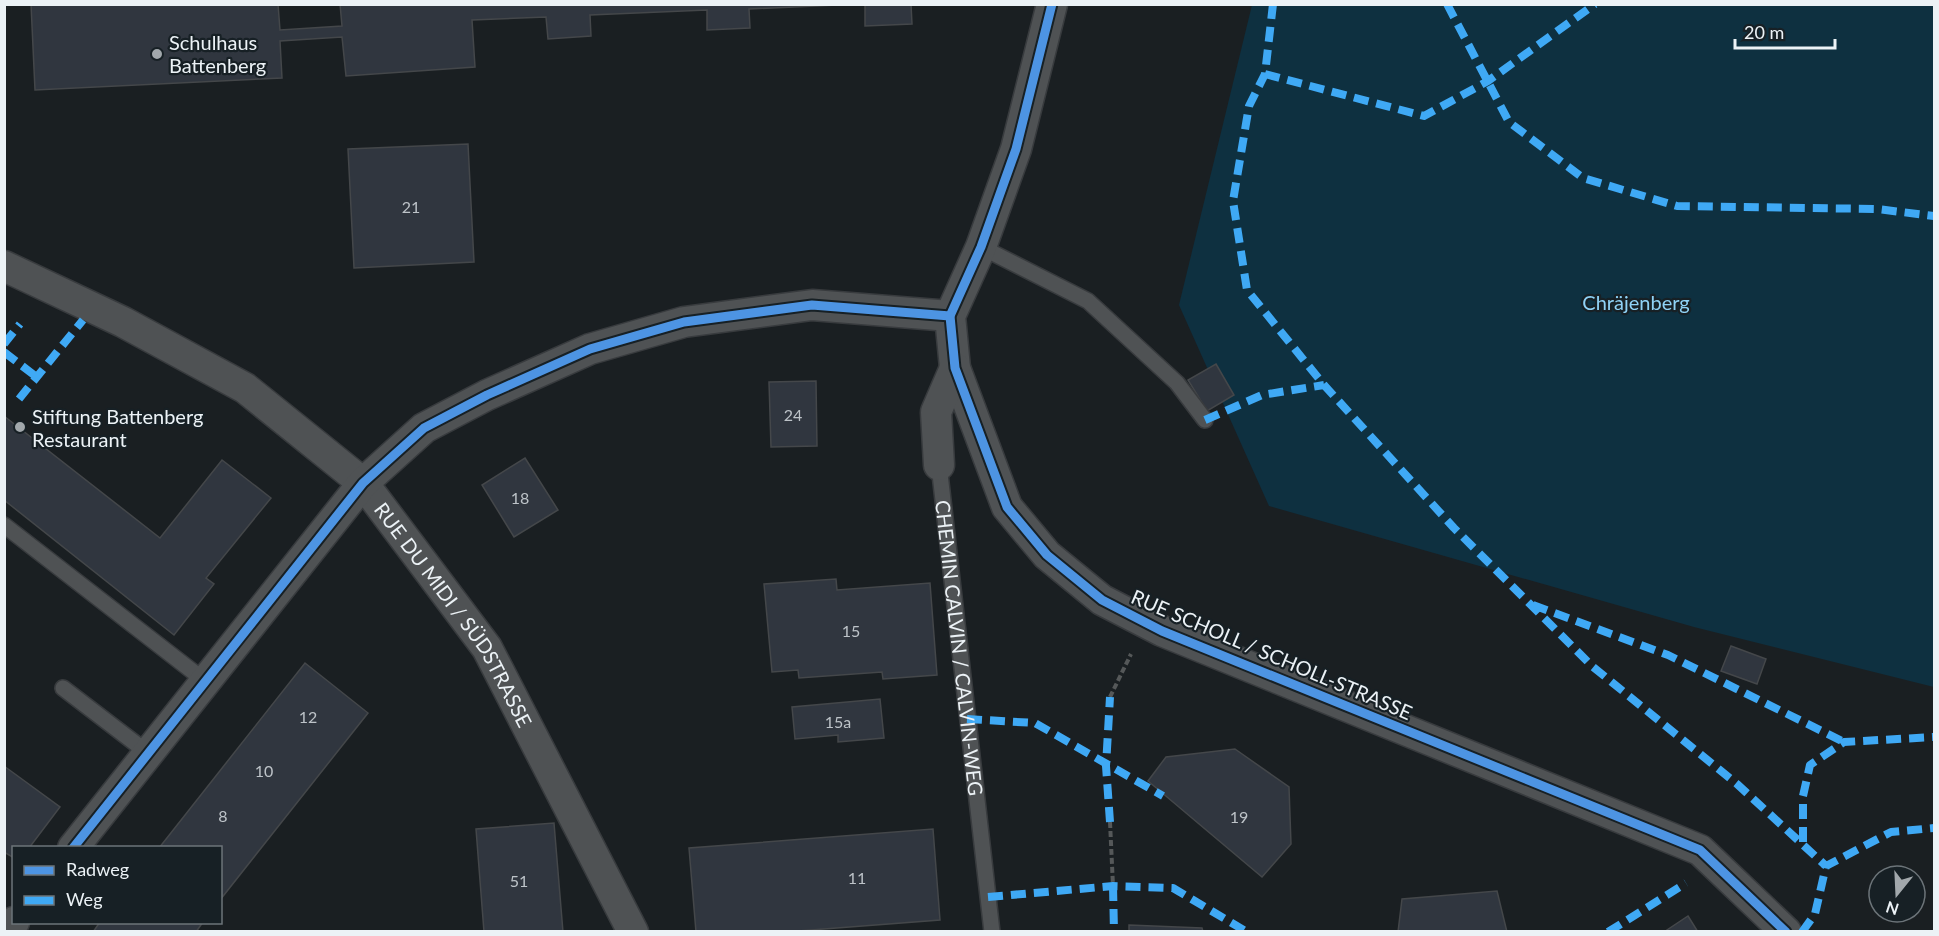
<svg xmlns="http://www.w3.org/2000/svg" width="1939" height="936" viewBox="0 0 1939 936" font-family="Lato,sans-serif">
	<rect width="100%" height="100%" fill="#1a1f22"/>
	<polygon fill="#0e3040" points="1252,5 1934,5 1934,687 1694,627 1269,506 1179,305"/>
	<g fill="#30363f" stroke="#44474a" stroke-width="1.5">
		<polygon points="31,4 278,4 280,30 342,26 340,4 859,4 749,9 750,28 707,30 707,10 590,15 591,36 548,39 546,17 472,20 475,67 346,76 342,37 280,41 282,78 35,90"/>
		<polygon points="865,4 911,4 912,24 865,26"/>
		<polygon points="468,144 474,262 354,268 348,149"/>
		<polygon points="1216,364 1234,395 1207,411 1188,380"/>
		<polygon points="816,381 817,446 771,447 769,382"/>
		<polygon points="4,416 160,538 222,460 271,498 206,578 214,584 174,635 4,500"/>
		<polygon points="525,458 558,510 514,537 482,485"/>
		<polygon points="836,579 837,590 930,583 937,675 883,679 882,672 799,678 798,670 772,672 764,584"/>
		<polygon points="1731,646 1766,659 1757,684 1721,671"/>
		<polygon points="305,663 368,713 220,900 220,848 159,848"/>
		<polygon points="880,699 884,738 838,742 838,735 795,739 792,707"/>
		<polygon points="1235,749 1289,787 1291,844 1262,877 1148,781 1166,757"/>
		<polygon points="4,766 60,807 29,848 14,848 14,858 4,852"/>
		<polygon points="554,823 563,932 484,932 476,829"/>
		<polygon points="933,829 940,920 785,932 696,932 689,848"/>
		<polygon points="1497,891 1507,932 1398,932 1402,899"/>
		<polygon points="1688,916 1698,932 1664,932"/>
		<polygon points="100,922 203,922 196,932 93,932"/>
		<polygon points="1129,925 1202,928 1203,932 1129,932"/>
	</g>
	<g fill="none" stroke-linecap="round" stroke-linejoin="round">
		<g stroke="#383b3e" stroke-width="18">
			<g id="lane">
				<polyline points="981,247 1088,301 1177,383 1205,420"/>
				<path id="s1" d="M939,465L992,932"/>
				<polyline points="4,525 205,681"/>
				<polyline points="63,688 148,753"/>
			</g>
		</g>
		<g stroke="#383b3e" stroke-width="33">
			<g id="street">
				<polyline points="1052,4 1016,149 981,247 950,316 955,368 1007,507 1047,555 1102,600 1162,631 1700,850 1786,932"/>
				<path id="s2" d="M4,266L123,322L245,388L363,483L487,648L633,932"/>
				<polyline points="939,465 936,412 955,368"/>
				<polyline points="73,848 363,483 424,428 487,395 590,349 684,322 812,305 950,316"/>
				<polyline points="6,932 14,922"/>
			</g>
		</g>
		<g stroke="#555859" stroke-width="4" stroke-dasharray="6 3" stroke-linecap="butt">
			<polyline points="1110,697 1131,654"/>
			<polyline points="1110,822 1113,886"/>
		</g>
		<use href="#lane" stroke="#4f5254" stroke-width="15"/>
		<use href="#street" stroke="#4f5254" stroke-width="30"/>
		<g stroke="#3fa9f5" stroke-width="8" stroke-dasharray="15 8" stroke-linecap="butt">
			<polyline points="1273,4 1265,74 1249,106 1233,201 1247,290 1324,385 1454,528 1592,666 1737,784 1826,866"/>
			<polyline points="1447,4 1509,122 1583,178 1677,206 1877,209 1934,216"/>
			<polyline points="1265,74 1424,116 1488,81 1595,4"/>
			<polyline points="4,344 20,324"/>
			<polyline points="4,352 38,378"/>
			<polyline points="19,399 83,320"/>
			<polyline points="1205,420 1262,395 1324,385"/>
			<polyline points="1533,605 1668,655 1844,742"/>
			<polyline points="967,719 1035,723 1163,796"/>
			<polyline points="1110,822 1106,766 1110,697"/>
			<polyline points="1803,842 1803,796 1810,765 1844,742 1934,737"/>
			<polyline points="1113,886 1114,932"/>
			<polyline points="988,897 1113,886 1173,888 1247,932"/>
			<polyline points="1608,932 1686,883"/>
			<polyline points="1802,932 1815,914 1826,866 1891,832 1934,828"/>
		</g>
		<g stroke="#172025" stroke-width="13">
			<g id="cycleway">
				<polyline points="1052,4 1016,149 981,247 950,316 955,368 1007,507 1047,555 1102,600 1162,631 1700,850 1786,932"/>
				<polyline points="73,848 363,483 424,428 487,395 590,349 684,322 812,305 950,316"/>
			</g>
		</g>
		<use href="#cycleway" stroke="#4d94e3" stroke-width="9"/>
	</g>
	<g fill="#a2a8ac" stroke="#172025" stroke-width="2">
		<circle cx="157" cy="54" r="6"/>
		<circle cx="20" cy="427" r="6"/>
	</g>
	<g text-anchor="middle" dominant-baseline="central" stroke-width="4.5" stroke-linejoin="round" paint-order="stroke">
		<g font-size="16" fill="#bdc3c8">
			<text x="411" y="206">21</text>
			<text x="793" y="414">24</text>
			<text x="520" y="497">18</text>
			<text x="851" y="630">15</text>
			<text x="308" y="716">12</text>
			<text x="838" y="721">15a</text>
			<text x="264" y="770">10</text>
			<text x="223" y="815">8</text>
			<text x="1239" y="816">19</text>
			<text x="857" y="877">11</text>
			<text x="519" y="880">51</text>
		</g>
		<g font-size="20" fill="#ecf2f6" stroke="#172025" text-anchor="start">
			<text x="169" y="42">Schulhaus<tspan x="169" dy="23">Battenberg</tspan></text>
			<text x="32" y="416">Stiftung Battenberg<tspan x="32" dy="23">Restaurant</tspan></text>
		</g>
		<g font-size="20" fill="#8fd2f6" stroke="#172025">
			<text x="1636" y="302">Chräjenberg</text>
		</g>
		<g font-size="20" fill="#ecf2f6" stroke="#172025">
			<text stroke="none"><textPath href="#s2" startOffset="582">RUE DU MIDI / SÜDSTRASSE</textPath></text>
			<text stroke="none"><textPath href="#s1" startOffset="184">CHEMIN CALVIN / CALVIN-WEG</textPath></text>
			<text transform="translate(1272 654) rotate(23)">RUE SCHOLL / SCHOLL-STRASSE</text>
		</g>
	</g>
	<rect width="1939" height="936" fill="none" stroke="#ecf2f6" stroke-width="12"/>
	<rect x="12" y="846" width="210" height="78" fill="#172025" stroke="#6c7479" stroke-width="1.5"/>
	<rect x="24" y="866" width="30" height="9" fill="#4d94e3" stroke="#6c7479" stroke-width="1.5"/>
	<text x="66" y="876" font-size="18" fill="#ecf2f6">Radweg</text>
	<rect x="24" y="896" width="30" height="9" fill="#3fa9f5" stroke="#6c7479" stroke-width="1.5"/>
	<text x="66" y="906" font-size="18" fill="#ecf2f6">Weg</text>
	<g transform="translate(1897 894) rotate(198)"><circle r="28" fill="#172025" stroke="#6c7479" stroke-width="1.5"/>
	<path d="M0-4.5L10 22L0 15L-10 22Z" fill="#a2a8ac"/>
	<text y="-9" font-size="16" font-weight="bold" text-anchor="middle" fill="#ecf2f6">N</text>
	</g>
	<path d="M1735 39v9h100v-9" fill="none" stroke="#ecf2f6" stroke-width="3"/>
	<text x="1744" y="39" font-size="18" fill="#ecf2f6" stroke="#172025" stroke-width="4.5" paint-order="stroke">20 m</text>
</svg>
